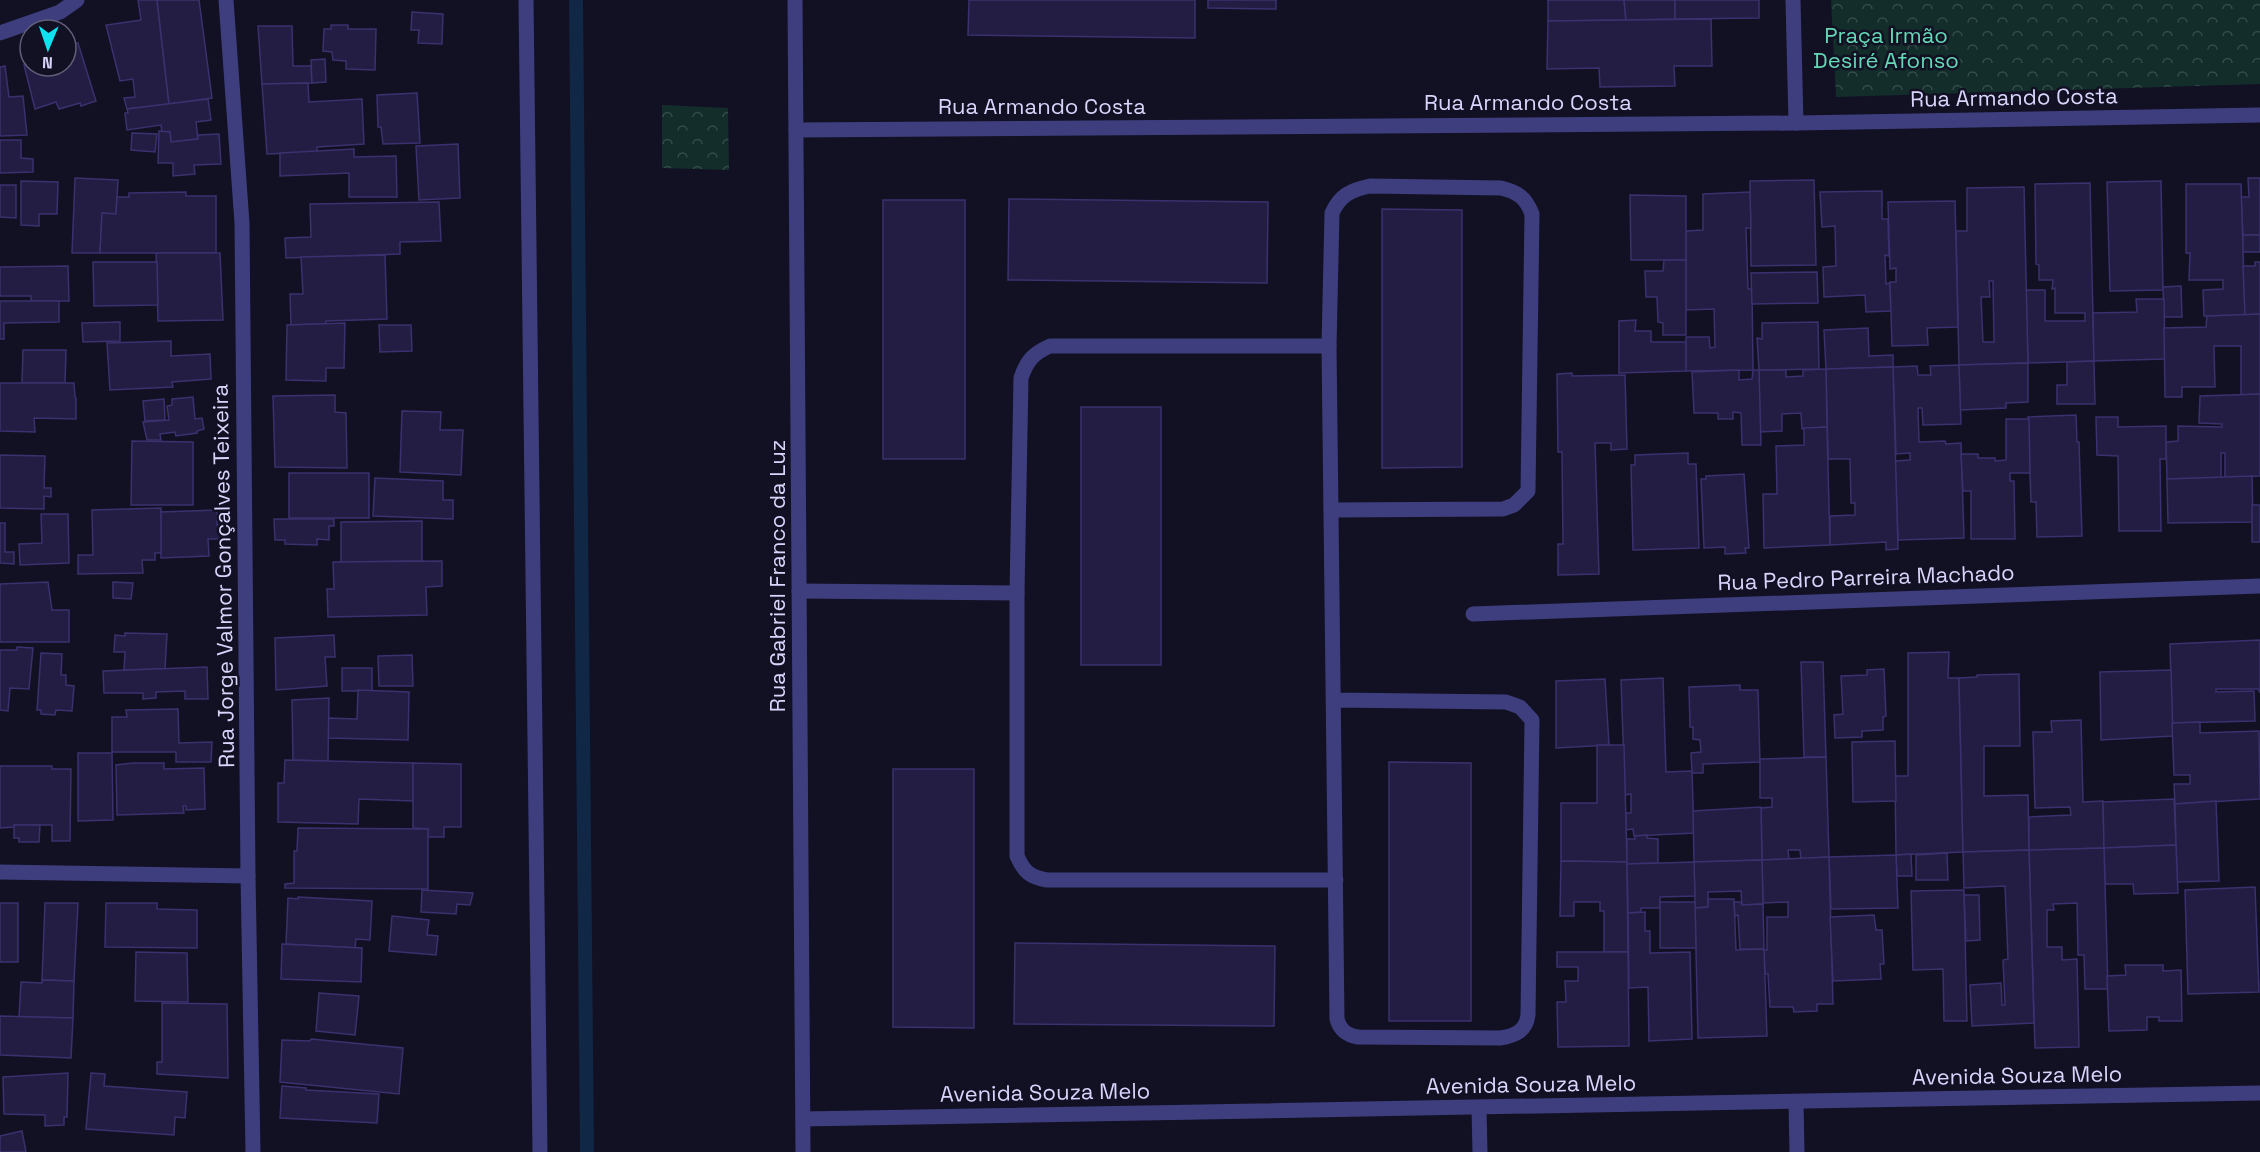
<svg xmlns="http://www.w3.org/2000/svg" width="2260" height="1152" viewBox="0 0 2260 1152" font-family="'Space Grotesk',sans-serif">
	<defs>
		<pattern id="forest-crowns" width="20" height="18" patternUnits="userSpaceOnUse" patternTransform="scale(1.5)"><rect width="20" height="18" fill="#132d2b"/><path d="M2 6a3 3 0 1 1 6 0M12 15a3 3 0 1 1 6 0" fill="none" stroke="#354b4b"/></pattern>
	</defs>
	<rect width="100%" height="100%" fill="#121023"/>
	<g fill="url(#forest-crowns)">
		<polygon points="1831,0 2260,0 2260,84 1836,97"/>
		<polygon points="662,105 728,108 729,170 662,168"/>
	</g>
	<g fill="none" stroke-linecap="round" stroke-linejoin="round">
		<polyline stroke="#112746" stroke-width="14" points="576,0 587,1152"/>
	</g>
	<g fill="#231d43" stroke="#3a316e" stroke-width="1.5" fill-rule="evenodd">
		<polygon points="138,0 157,0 169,104 127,109 124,98 135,97 133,79 120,81 106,25 141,20"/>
		<polygon points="157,0 199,0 212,98 169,104"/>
		<polygon points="969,0 1195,0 1195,38 968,35"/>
		<polygon points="1208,0 1276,0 1276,9 1208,8"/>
		<polygon points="1548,0 1624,0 1626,20 1548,21"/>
		<polygon points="1624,0 1675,0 1675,19 1626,20"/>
		<polygon points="1675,0 1759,0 1759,18 1675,19"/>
		<polygon points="412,12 443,14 442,44 418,43 419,30 411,30"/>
		<polygon points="1711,19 1712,66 1674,66 1675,86 1600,87 1599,68 1547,69 1548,21"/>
		<polygon points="331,25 348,25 348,29 376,29 375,70 346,69 346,61 333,60 332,52 323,51 324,29 331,29"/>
		<polygon points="258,26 292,26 293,66 311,66 312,83 262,84"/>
		<polygon points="78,43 96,101 81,106 80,103 59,109 56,102 35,109 24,65 30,63 30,66 66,66 66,46"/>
		<polygon points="325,59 326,82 312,83 311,60"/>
		<polygon points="5,66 9,97 23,96 27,135 0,136 0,67"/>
		<polygon points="308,83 309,102 362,99 364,144 317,147 317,152 267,154 262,84"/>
		<polygon points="417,93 420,143 383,144 381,127 378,127 377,95"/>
		<polygon points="208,99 211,120 196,122 198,139 171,142 170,132 162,132 161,125 127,130 125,113 128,113 127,109"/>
		<polygon points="159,131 170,132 171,142 198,139 198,135 219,134 221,164 194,165 195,174 173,176 173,163 158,163"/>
		<polygon points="132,133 157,134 155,152 131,150"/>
		<polygon points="0,140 21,140 21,158 33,159 33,172 0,173"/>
		<polygon points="458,144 460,198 419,200 416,146"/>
		<polygon points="354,149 354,157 396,156 397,197 349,197 349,173 280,176 280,153"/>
		<polygon points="75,178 118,180 116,214 102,213 100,253 72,253"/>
		<polygon points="2248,178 2260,178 2260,235 2243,235 2241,197 2249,197"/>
		<polygon points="1814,180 1816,265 1751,266 1750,181"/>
		<polygon points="21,181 58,182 57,214 39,214 39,226 21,225"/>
		<polygon points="2161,181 2163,290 2110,291 2107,182"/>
		<polygon points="2090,183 2094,361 2028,363 2026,290 2045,290 2045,321 2085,321 2085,313 2055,313 2055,288 2052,289 2053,280 2039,280 2039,265 2036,264 2035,184"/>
		<polygon points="2186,184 2241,184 2245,315 2204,316 2203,290 2223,289 2223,280 2189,280 2190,253 2186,253"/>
		<polygon points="0,185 16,185 16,218 0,217"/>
		<path d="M2024,187L2028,363L1959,365L1956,231H1967V188ZM1989,281H1993L1994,342H1983L1981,297H1990Z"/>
		<polygon points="1882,191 1882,219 1888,219 1889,256 1885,255 1886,284 1890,283 1891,311 1866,312 1865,295 1824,297 1823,267 1836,266 1835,226 1822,227 1820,192"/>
		<polygon points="186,192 186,196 216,196 216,253 100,253 102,213 116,214 117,197 129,197 129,193"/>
		<polygon points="1750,192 1751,228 1746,228 1748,289 1752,289 1753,370 1686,371 1686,337 1709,337 1710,348 1715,347 1714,309 1686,310 1686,231 1703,230 1703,194"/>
		<polygon points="1630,195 1686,196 1686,260 1631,260"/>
		<polygon points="1009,199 1268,202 1267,283 1008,280"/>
		<rect x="883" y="200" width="82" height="259"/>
		<polygon points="1955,201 1958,327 1927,328 1928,345 1892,346 1890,282 1896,282 1896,268 1890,269 1888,202"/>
		<polygon points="439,202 441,241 400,242 400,254 286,258 285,238 311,237 310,204"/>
		<polygon points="1382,209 1462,210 1462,467 1382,468"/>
		<rect x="2243" y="235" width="17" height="17"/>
		<polygon points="156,253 220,253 223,320 158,321"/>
		<polygon points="385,255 387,319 326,321 326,324 291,325 290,294 303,294 301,257"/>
		<polygon points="1664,260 1686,260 1686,335 1663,335 1663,323 1658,322 1657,297 1646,297 1645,271 1663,271"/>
		<polygon points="93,262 157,262 158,305 94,306"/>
		<polygon points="2255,262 2260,262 2260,314 2245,315 2243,266 2255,266"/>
		<polygon points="68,266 69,301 31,301 31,296 0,296 0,267"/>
		<polygon points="1817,272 1818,303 1752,304 1751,273"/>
		<polygon points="2181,286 2182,317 2164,317 2163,287"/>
		<polygon points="2136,299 2164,299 2165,359 2094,361 2093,313 2137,312"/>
		<polygon points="0,301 59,301 59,322 4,323 4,339 0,339"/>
		<polygon points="2260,314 2260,394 2241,395 2241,346 2214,346 2215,387 2182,387 2182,397 2165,397 2164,328 2206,327 2207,316"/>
		<polygon points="1636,320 1635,331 1651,331 1651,342 1686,342 1686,371 1619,373 1619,321"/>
		<polygon points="120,322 120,341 83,342 82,323"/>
		<polygon points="1818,322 1819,369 1759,370 1757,338 1762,339 1762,323"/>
		<polygon points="345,323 344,368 326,368 326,381 286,380 287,325"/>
		<polygon points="379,325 411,325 412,351 380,352"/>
		<polygon points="1868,328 1869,356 1893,355 1893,367 1826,369 1824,330"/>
		<polygon points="171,341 171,356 210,354 211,379 172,382 173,387 110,390 107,343"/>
		<polygon points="23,350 66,350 65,383 22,383"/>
		<polygon points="2094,361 2095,404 2057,404 2057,385 2067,385 2067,362"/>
		<polygon points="2028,363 2028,402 2006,403 2006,408 1960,410 1959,365"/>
		<polygon points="1959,365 1961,424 1923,425 1922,408 1918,408 1919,442 1945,441 1946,444 1961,443 1964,538 1898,540 1895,461 1910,460 1910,453 1896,454 1893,367 1917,366 1918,375 1931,375 1930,366"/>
		<polygon points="1893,367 1898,549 1886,550 1886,542 1830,545 1830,516 1855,515 1855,503 1851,503 1850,459 1828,459 1826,369"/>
		<polygon points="1826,369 1827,427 1802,429 1801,413 1782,414 1782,431 1760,432 1759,370 1786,370 1786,377 1803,376 1803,370"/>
		<polygon points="1739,370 1739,380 1752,379 1753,370 1759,370 1761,445 1742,445 1741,413 1733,412 1733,419 1718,419 1718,413 1694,413 1692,372"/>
		<polygon points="1572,373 1572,376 1625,375 1627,449 1611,450 1611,443 1595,443 1599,574 1558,575 1558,544 1563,544 1562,452 1558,452 1557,374"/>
		<polygon points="0,383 74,383 75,397 76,398 76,419 34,418 35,432 0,431"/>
		<polygon points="2260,394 2260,476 2225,478 2225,453 2221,453 2221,478 2167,479 2166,442 2178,441 2178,426 2222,427 2222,424 2199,423 2200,396"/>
		<polygon points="335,395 335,412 346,413 347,468 275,467 273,396"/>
		<polygon points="193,397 195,419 202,418 204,429 197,431 197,433 176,436 175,432 160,434 161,440 147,440 143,422 169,420 167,406 172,405 172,399"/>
		<polygon points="164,399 165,420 145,421 143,401"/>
		<rect x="1081" y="407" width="80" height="258"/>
		<polygon points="402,411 441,412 440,430 463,430 461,475 400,472"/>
		<polygon points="2076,415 2077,442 2079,442 2082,536 2037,537 2036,502 2031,502 2028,417"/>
		<polygon points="2096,417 2118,417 2118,427 2166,426 2166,459 2160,459 2161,531 2119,531 2118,456 2097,455"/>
		<polygon points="2006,419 2029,419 2030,473 2010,473 2010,481 2014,481 2015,539 1971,539 1971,491 1963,491 1961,454 1978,454 1978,458 1995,458 1995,461 2006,460"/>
		<polygon points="1827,427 1830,545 1764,548 1763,494 1777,494 1776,446 1804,445 1804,428"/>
		<polygon points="132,441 193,442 193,505 131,505"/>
		<polygon points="1688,453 1688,464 1696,464 1699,548 1633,550 1631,465 1635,465 1635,455"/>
		<polygon points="0,455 45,456 44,488 51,488 51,497 44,496 44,509 0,508"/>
		<rect x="289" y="473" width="80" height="45"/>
		<polygon points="1744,474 1749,548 1745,548 1746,553 1725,554 1725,547 1704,548 1701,479 1706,479 1706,476"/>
		<polygon points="2252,476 2253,522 2168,523 2167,479"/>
		<polygon points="375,478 443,481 443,500 453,500 453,519 373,516"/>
		<rect x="2252" y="505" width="8" height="37"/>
		<polygon points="161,508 162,553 155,553 155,560 142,560 143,573 78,574 78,555 93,555 92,510"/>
		<polygon points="217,510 217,525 220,525 221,539 208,539 209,556 161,558 161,512"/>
		<polygon points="41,514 68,514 69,563 20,565 19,544 42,543"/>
		<polygon points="274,519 334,519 334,526 329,526 329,540 317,539 317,545 285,544 285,540 275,540"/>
		<polygon points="422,521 422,561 341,562 341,522"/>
		<polygon points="0,523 5,523 5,552 14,552 14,564 0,563"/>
		<polygon points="442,561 442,586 426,587 427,615 328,617 327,589 334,589 333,562"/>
		<polygon points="48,582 52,610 69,610 69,642 0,642 0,584"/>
		<polygon points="113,582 133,583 131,599 113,598"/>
		<polygon points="125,633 167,634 165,669 124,670 125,652 114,652 115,635 125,636"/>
		<polygon points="334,635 335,657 325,657 327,686 276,690 275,638"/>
		<polygon points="2260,640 2260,693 2258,689 2216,689 2216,692 2254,691 2255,721 2172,723 2170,644"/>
		<polygon points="17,647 33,648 29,689 10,688 8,711 0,710 0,650 17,650"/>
		<polygon points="1949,652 1948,678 1959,678 1963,852 1896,855 1895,776 1908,776 1908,653"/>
		<polygon points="41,653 62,654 61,675 66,675 66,685 74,686 72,711 56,710 55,715 41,714 41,710 37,710"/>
		<polygon points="412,655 413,686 379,686 378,656"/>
		<polygon points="1801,662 1823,662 1826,757 1804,757"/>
		<polygon points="207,667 208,699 185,699 185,691 156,692 156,698 143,699 143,693 104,693 103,671"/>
		<rect x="342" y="668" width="30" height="23"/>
		<polygon points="1884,669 1886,716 1883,717 1883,730 1862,731 1862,737 1835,738 1834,715 1843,714 1841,676 1867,675 1867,670"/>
		<polygon points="2171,670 2173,736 2101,740 2100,672"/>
		<polygon points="2019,674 2020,746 1984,746 1984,796 2028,795 2029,850 1963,852 1959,678 1977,677 1977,675"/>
		<polygon points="1663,678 1666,772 1692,771 1694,833 1634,836 1633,829 1626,830 1626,813 1631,813 1631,794 1625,795 1621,680"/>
		<polygon points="1605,679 1609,745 1556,748 1556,681"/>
		<polygon points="1740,685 1740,690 1758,690 1760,762 1703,764 1703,773 1692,773 1691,753 1701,752 1700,740 1693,739 1693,727 1690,727 1689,687"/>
		<polygon points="358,690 409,692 408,740 328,738 328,718 357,719"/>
		<polygon points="329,698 328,761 293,760 292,700"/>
		<polygon points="178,709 179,743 212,742 211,762 176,762 176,752 112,752 112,717 127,717 126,710"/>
		<polygon points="2081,720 2083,802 2103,801 2104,848 2029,850 2029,817 2071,815 2070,807 2035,808 2033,732 2052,732 2051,721"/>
		<polygon points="2200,722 2200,733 2259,731 2260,799 2175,804 2174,784 2190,784 2190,775 2174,775 2172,723"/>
		<polygon points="1895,741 1896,801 1853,802 1852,742"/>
		<polygon points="1597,745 1624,745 1627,862 1561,861 1561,803 1597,803"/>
		<polygon points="78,753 112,753 113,820 78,821"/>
		<polygon points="1826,757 1829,857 1801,859 1800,850 1788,850 1789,859 1762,860 1761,808 1772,807 1772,798 1760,798 1760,759"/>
		<polygon points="285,760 413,763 413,801 359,799 358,824 278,822 278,783 284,783"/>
		<polygon points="1389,762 1471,763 1471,1021 1389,1021"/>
		<polygon points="133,763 164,763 164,769 204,768 205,809 186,810 186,806 183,806 184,813 117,815 116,765"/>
		<polygon points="413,763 461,764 461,827 444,827 444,837 428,837 428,829 413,828"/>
		<polygon points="0,766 52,766 52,769 71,769 70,841 52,841 52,825 14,825 14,827 0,828"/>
		<polygon points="893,769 974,769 974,1028 893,1027"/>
		<polygon points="2174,799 2176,845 2104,848 2103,802"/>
		<polygon points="2216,801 2219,881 2177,882 2175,804"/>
		<polygon points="1761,807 1762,860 1694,862 1693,811"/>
		<polygon points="14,825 40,825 39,842 19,842 19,838 14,838"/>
		<polygon points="298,828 428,829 428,889 285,888 285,884 294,883 294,851 297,851"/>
		<polygon points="1647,835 1647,838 1658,839 1658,863 1627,864 1627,839 1635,839 1635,836"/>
		<polygon points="2176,845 2178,893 2134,894 2133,884 2105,884 2104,848"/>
		<polygon points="2104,848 2108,989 2085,989 2084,955 2078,955 2077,903 2053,904 2054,910 2047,910 2047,947 2062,947 2062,960 2077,959 2079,1047 2035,1048 2029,850"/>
		<polygon points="2029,850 2034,1023 1972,1026 1970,985 2001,983 2002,1005 2005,1005 2003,960 2008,959 2005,886 1964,888 1963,852"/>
		<polygon points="1947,853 1948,880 1916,880 1916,855"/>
		<polygon points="1911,854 1912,876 1897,876 1896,855"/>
		<polygon points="1896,855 1898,908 1831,909 1829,857"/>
		<polygon points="1829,857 1833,1004 1817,1004 1817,1011 1794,1012 1793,1007 1770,1007 1768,974 1765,974 1764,950 1767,950 1767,917 1788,917 1788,902 1763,903 1762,860"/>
		<polygon points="1762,860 1763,904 1742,905 1741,891 1708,892 1708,907 1695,908 1694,862"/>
		<polygon points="1561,861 1627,862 1628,952 1604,952 1604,911 1600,911 1600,902 1574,902 1574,916 1560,916"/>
		<polygon points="1694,862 1695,896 1660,897 1660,908 1641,908 1641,912 1628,913 1627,864"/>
		<polygon points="2255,887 2259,992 2188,994 2185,890"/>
		<polygon points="422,890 473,893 470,905 457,904 456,914 421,912"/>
		<polygon points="1964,890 1967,1021 1944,1021 1943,969 1913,970 1911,891"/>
		<polygon points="1964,895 1979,895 1980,940 1966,941"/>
		<polygon points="298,897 372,901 370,940 356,939 355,948 286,944 288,898 298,899"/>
		<polygon points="1708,899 1734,899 1736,950 1764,949 1767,1036 1698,1038 1695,908 1708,907"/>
		<polygon points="1660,902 1695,902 1696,948 1660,948"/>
		<polygon points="1734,902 1741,902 1742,905 1763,904 1764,949 1740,949 1738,915 1735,916"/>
		<rect x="0" y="903" width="18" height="59"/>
		<polygon points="45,903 78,903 74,981 42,980"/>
		<polygon points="106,903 157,903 157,909 197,910 197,948 105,947"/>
		<polygon points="1645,912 1645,931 1650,931 1650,953 1690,952 1692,1039 1649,1041 1648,987 1629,988 1628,913"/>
		<polygon points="1874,915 1876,930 1882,930 1884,964 1880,964 1881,979 1833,981 1830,917"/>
		<polygon points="392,916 429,920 427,935 438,936 436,955 389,951"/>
		<polygon points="1015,943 1275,946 1274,1026 1014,1024"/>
		<polygon points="282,944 362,948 361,982 281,979"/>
		<polygon points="136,952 187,953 188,1002 135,1001"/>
		<polygon points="1557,952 1628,952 1629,1046 1558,1047 1557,1002 1566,1002 1565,981 1578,981 1578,967 1557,967"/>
		<polygon points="2125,965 2163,965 2163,971 2181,970 2182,1021 2159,1021 2159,1017 2147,1017 2147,1030 2109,1031 2107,976 2126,975"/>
		<polygon points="42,980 74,981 73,1018 19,1017 21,982 42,983"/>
		<polygon points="319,993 359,996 355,1035 316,1031"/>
		<polygon points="162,1003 227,1004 228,1078 157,1074 157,1062 162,1062"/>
		<polygon points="0,1016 73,1018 71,1058 0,1055"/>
		<polygon points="311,1039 403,1048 399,1094 280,1082 282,1040 310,1041"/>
		<polygon points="68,1073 67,1117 64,1117 64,1125 45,1126 45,1115 4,1114 3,1077"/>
		<polygon points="91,1073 105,1074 104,1086 187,1092 185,1118 175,1117 174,1135 86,1129"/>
		<polygon points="282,1086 306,1088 306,1090 379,1094 377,1123 280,1118"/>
		<polygon points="22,1131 26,1152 0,1152 0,1136"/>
	</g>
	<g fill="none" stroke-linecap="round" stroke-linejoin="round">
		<g stroke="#3e3e7f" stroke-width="15">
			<polyline points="226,0 242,223 248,876 253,1152"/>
			<polyline points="526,0 540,1152"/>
			<polyline points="795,0 803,1152"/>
			<polyline points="1793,0 1796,123"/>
			<polyline points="0,33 60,12 77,0"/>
			<polyline points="796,130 1796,123 2260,115"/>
			<path d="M1329,346L1332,213C1340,195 1351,190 1370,186L1501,188C1518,192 1526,198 1532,214L1528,491L1514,505L1503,509L1331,510"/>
			<path d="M799,591L1017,593L1021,378C1027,360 1034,353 1050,346H1329L1337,1019C1340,1030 1346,1035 1358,1037L1500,1038C1515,1036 1526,1031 1528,1015L1532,720L1520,707L1506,702L1334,700"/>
			<path d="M1017,593V856C1024,872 1030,877 1047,880H1336"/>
			<polyline points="1473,614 2260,586"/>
			<polyline points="0,872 248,876"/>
			<polyline points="1796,1102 1797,1152"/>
			<polyline points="1479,1108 1480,1152"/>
			<polyline points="803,1119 2260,1093"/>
		</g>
	</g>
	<g text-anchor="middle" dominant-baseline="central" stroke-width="5" stroke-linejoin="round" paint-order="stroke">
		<g font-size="22" fill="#65d8b6" stroke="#121023">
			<text x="1886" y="35">Praça Irmão<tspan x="1886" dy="25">Desiré Afonso</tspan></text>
		</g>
		<g font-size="22" fill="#d8d5fc" stroke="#121023">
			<text transform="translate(2014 97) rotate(-1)">Rua Armando Costa</text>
			<text x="1528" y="102">Rua Armando Costa</text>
			<text x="1042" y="106">Rua Armando Costa</text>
			<text transform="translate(223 576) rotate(-91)">Rua Jorge Valmor Gonçalves Teixeira</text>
			<text transform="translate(777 576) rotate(-90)">Rua Gabriel Franco da Luz</text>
			<text transform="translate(1866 577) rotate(-2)">Rua Pedro Parreira Machado</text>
			<text transform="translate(2017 1075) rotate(-1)">Avenida Souza Melo</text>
			<text transform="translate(1531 1084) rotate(-1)">Avenida Souza Melo</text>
			<text transform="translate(1045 1092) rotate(-1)">Avenida Souza Melo</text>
		</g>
	</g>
	<g transform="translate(48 48) rotate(182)"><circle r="28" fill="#121023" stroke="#615f7a" stroke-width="1.5"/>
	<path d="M0-4.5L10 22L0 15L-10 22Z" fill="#0fe1ee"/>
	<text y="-9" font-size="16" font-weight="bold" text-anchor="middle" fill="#d8d5fc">N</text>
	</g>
</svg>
